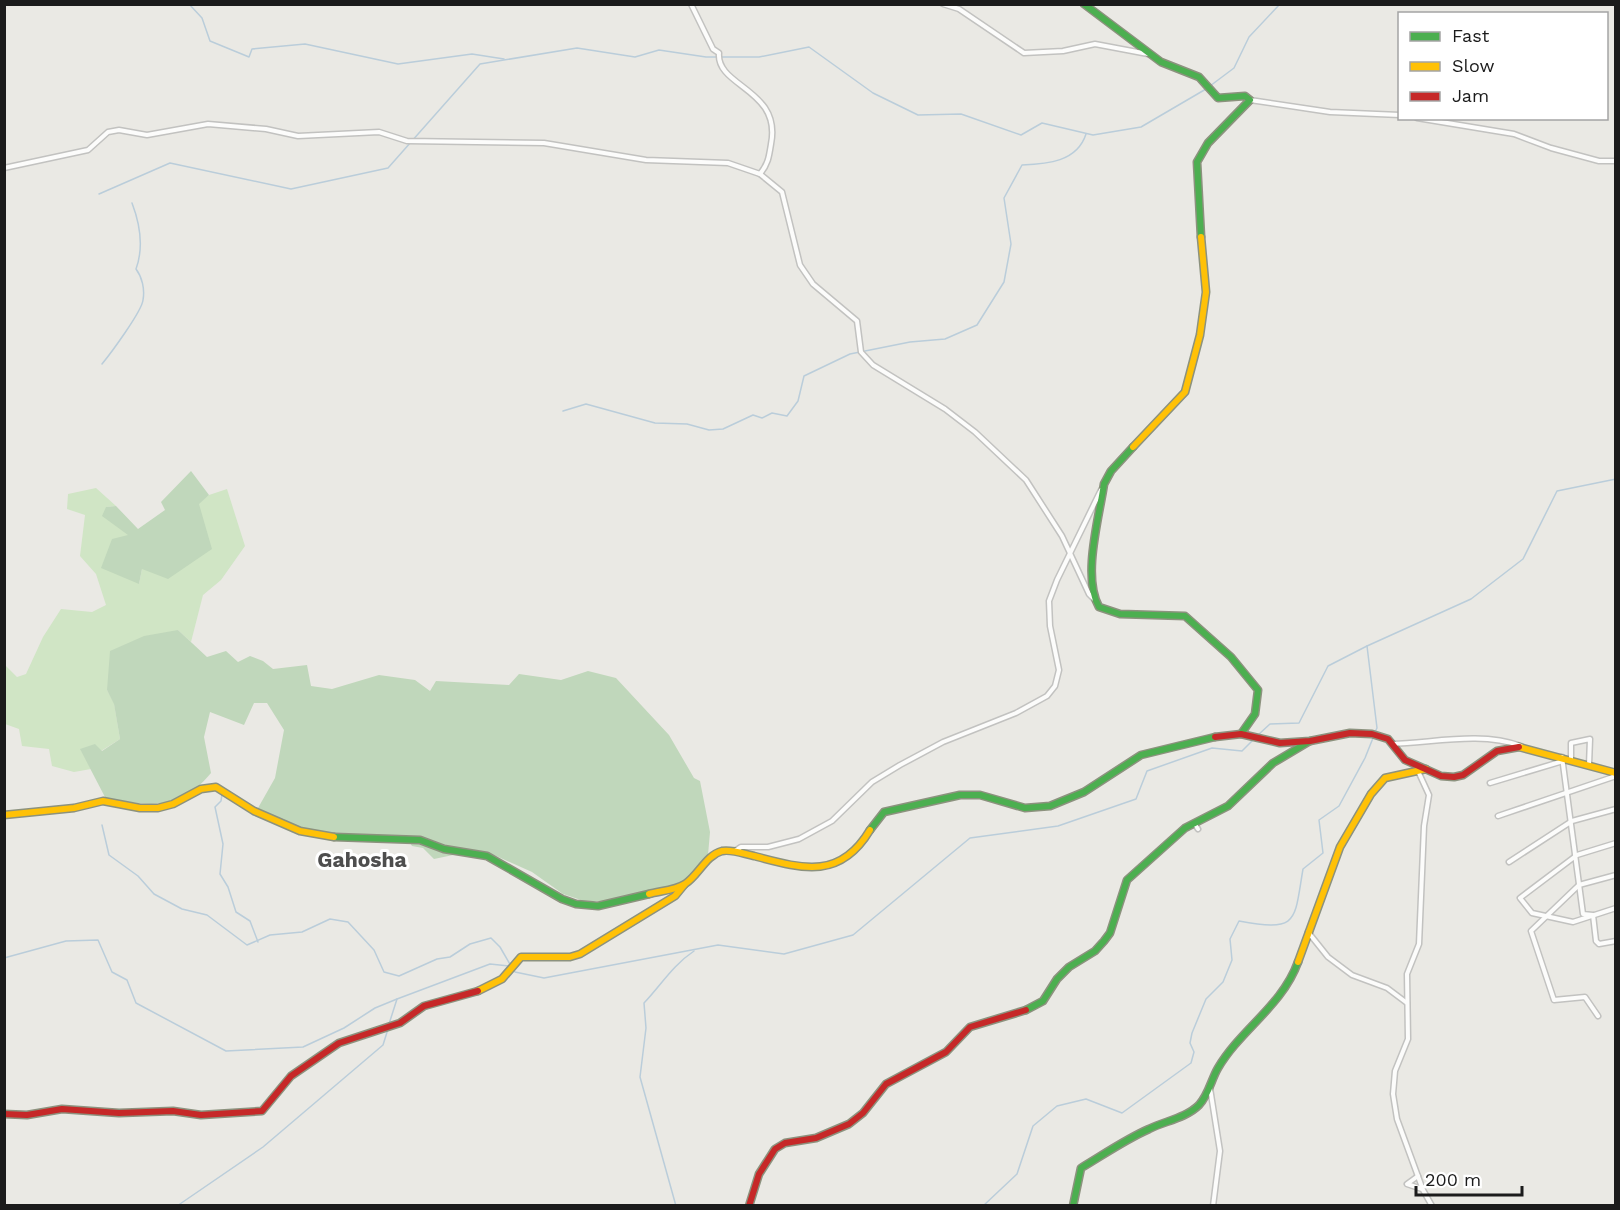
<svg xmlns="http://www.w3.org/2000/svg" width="1620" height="1210" viewBox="0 0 1620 1210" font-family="'Work Sans',sans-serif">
	<rect width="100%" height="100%" fill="#eae9e4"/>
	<polygon fill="#d0e5c5" points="96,488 116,506 106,507 129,535 139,584 142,569 199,503 209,495 227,489 245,546 221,580 203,595 191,642 178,630 107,690 114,703 120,739 101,751 81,750 91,769 74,772 52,766 49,749 22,746 19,729 5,724 4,664 17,677 26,674 43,637 61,609 92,612 106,605 96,574 80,556 85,515 67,509 68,494"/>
	<g fill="#c0d7bb">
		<polygon points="191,471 209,495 199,504 212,549 168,579 142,569 139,584 101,568 112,539 128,535 102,516 106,507 116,506 138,529 165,510 161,502"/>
		<path d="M178,630L207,657L226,651L238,662L250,656L263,661L273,669L307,665L311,686L332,689L379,675L415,680L430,691L436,681L509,685L519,674L561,680L588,671L616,678L669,735L694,778L700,781L710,832L708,855L695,875L680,884L604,901H584L563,894L532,872L494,855L477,850L434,859L423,848L412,846L405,835L357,839L293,826L258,808L275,778L284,730L267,703H254L244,725L210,712L204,737L211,773C179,812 151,805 106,799L80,749L95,744L102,751L120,739L114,704L107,690L110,651L144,636Z"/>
	</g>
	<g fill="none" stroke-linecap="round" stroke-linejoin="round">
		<g stroke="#bacdda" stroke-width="1.5">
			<polyline points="189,4 202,18 210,41 249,57 252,49 305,44 398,64 472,54 504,59"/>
			<polyline points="1210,86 1234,68 1249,37 1280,4"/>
			<polyline points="99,194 170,163 291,189 388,168 480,64 577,48 635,57 659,50 706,57 759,57 809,47 873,93 918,115 961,114 1021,135 1042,123 1093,135 1141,127 1206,89"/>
			<path d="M102,364C111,353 142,311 143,300C145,289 142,277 136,269C144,247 140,224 132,203"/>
			<path d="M563,411L586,404L655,423L687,424L709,430L723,429L753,415L762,418L772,413L787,416L798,401L804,376L850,354L910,342L945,339L977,325L1004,282L1011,244L1004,198L1022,165C1047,164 1077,162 1086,134"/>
			<polyline points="1374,734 1377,728 1367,646 1471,599 1523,559 1557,491 1616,479"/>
			<polyline points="1258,735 1270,724 1299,723 1328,666 1367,646"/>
			<polyline points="222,794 221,801 215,807 223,844 220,874 228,887 236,912 250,921 258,942"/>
			<polyline points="102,825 109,855 138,876 154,894 182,909 207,915 247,945 270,935 302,932 330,919 348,922 374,950 384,972 399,976 437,959 450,957 470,944 491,938 500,947 511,966"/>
			<polyline points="4,958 66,941 98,940 112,972 127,980 136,1003 226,1051 303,1047 344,1028 375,1008 397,999"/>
			<polyline points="513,968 515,972 544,978 718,945 784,954 853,935 970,838 1058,826 1136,799 1147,771 1212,748 1242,751 1253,740"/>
			<polyline points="389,1024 397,999 490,964 509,966"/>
			<polyline points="177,1206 263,1147 383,1045 388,1029"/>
			<path d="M676,1206L640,1077L646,1028L644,1003C661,985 673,965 694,951"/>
			<path d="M983,1206L1017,1174L1033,1126L1057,1106L1086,1099L1122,1113L1191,1063L1194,1052L1190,1043L1192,1033L1206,999L1223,982L1232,960L1230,939L1239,921C1299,932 1294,922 1303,869L1323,853L1319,820L1339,806L1365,758L1373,738"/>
		</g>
		<g stroke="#c2c2c0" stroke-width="7">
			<g id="street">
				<path d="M691,4L713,49L719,53C716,87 782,89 771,144C769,157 768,164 760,174"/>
				<polyline points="943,4 959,9 1024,53 1063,51 1095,44 1148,54"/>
				<polyline points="1250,100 1330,112 1400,115"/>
				<polyline points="1417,118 1514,134 1551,148 1599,161 1616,161"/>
				<polyline points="4,168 88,150 108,132 119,130 147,135 208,124 266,129 298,136 379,132 407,141 544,143 646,160 728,163 760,174 782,192 800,265 813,284 857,321 861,352 873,365 945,409 975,432 1026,480 1062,536 1089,594 1094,599"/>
				<path d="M1392,744C1433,743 1480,731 1521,746"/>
				<polyline points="1562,757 1583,914 1593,915 1596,941 1599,944 1616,941"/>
				<polyline points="1571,759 1571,743 1590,739 1589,765"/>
				<polyline points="1418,771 1429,795 1424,826 1419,944 1407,974 1408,1039 1395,1071 1393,1094 1397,1119 1423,1190 1432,1206"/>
				<polyline points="1490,783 1563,761"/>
				<polyline points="1498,816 1616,776"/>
				<polyline points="1194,823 1198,829"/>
				<polyline points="1616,843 1577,855 1520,898 1532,913 1573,922 1616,908"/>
				<polyline points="735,851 741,847 768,847 799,839 832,821 872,782 900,765 943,742 1016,713 1047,696 1055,686 1059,670 1050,626 1049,601 1057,580 1101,490"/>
				<polyline points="1509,862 1572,821 1616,809"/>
				<polyline points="1308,932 1328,957 1352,975 1387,988 1407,1003"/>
				<polyline points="1598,1016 1585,997 1554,1000 1531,931 1579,885 1616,875"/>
				<polyline points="1210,1088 1220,1151 1213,1206"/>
				<polyline points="1418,1176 1407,1184 1422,1189"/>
			</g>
		</g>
		<g stroke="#8c927e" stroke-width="9">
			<g id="fast">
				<polyline points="1084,4 1161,62 1199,77 1218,98 1245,96 1250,100 1208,143 1197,162 1201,237"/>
				<path d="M1133,447L1111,471L1104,484C1099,518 1082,577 1099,607L1120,614L1185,616L1231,657L1258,690L1255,714L1241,734"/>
				<polyline points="870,830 884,812 960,795 980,795 1025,808 1050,806 1084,792 1141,755 1215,737"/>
				<polyline points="334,837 420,840 444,849 487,856 562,899 576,904 598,906 649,894"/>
				<polyline points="1026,1010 1043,1001 1057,979 1069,967 1095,951 1104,941 1110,933 1127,880 1185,828 1228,806 1273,763 1310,741"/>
				<path d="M1073,1206L1081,1168C1103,1155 1126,1139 1149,1129C1165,1121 1186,1118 1199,1105C1209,1094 1211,1080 1218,1068C1241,1029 1282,1006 1298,962"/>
			</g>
		</g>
		<g stroke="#8c927e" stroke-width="9">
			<g id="slow">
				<polyline points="1133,447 1185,392 1200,335 1206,292 1201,237"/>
				<polyline points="1519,747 1616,773"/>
				<polyline points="4,815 74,808 103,801 140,808 158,808 173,804 201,789 216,787 254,811 300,831 334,837"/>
				<path d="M649,894C660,891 676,890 685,884C698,876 706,855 722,851C732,849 744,854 754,856C803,869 840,880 870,830"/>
				<polyline points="1298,962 1340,847 1371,794 1385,778 1426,769"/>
				<polyline points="478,991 502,979 521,957 570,957 580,954 675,896 684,885"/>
			</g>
		</g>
		<g stroke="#8c927e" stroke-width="9">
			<g id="jam">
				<polyline points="1215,737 1241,734 1280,743 1310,741 1350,733 1372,734 1388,739 1405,760 1441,776 1454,777 1463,775 1497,751 1519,747"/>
				<polyline points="4,1114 27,1115 62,1109 119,1113 173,1111 201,1115 262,1111 291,1076 339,1043 400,1023 424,1006 478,991"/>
				<polyline points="749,1206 759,1174 775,1149 785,1143 816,1138 849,1124 863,1113 886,1084 946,1052 970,1027 1026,1010"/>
			</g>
		</g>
		<use href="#street" stroke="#fcfcfb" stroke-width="4"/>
		<use href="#fast" stroke="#4caf50" stroke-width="6"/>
		<use href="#slow" stroke="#ffc107" stroke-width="6"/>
		<use href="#jam" stroke="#c62828" stroke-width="6"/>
	</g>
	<g text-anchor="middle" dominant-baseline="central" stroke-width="6" stroke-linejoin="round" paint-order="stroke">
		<g font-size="21" font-weight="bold" fill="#4e4e4e" stroke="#fff">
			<text x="362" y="859">Gahosha</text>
		</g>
	</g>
	<rect width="1620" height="1210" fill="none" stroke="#1b1b1b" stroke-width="12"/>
	<rect x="1398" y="12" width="210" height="108" fill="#ffffff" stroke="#a4a4a4" stroke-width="1.5"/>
	<rect x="1410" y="32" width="30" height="9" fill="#4caf50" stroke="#a4a4a4" stroke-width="1.5"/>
	<text x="1452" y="42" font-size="18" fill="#1b1b1b">Fast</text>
	<rect x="1410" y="62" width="30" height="9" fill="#ffc107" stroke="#a4a4a4" stroke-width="1.5"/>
	<text x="1452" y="72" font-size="18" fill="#1b1b1b">Slow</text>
	<rect x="1410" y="92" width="30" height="9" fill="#c62828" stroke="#a4a4a4" stroke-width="1.5"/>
	<text x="1452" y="102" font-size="18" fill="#1b1b1b">Jam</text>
	<path d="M1416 1186v9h106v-9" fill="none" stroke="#1b1b1b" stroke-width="3"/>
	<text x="1425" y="1186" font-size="18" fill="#1b1b1b" stroke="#ffffff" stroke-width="4.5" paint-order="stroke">200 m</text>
</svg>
